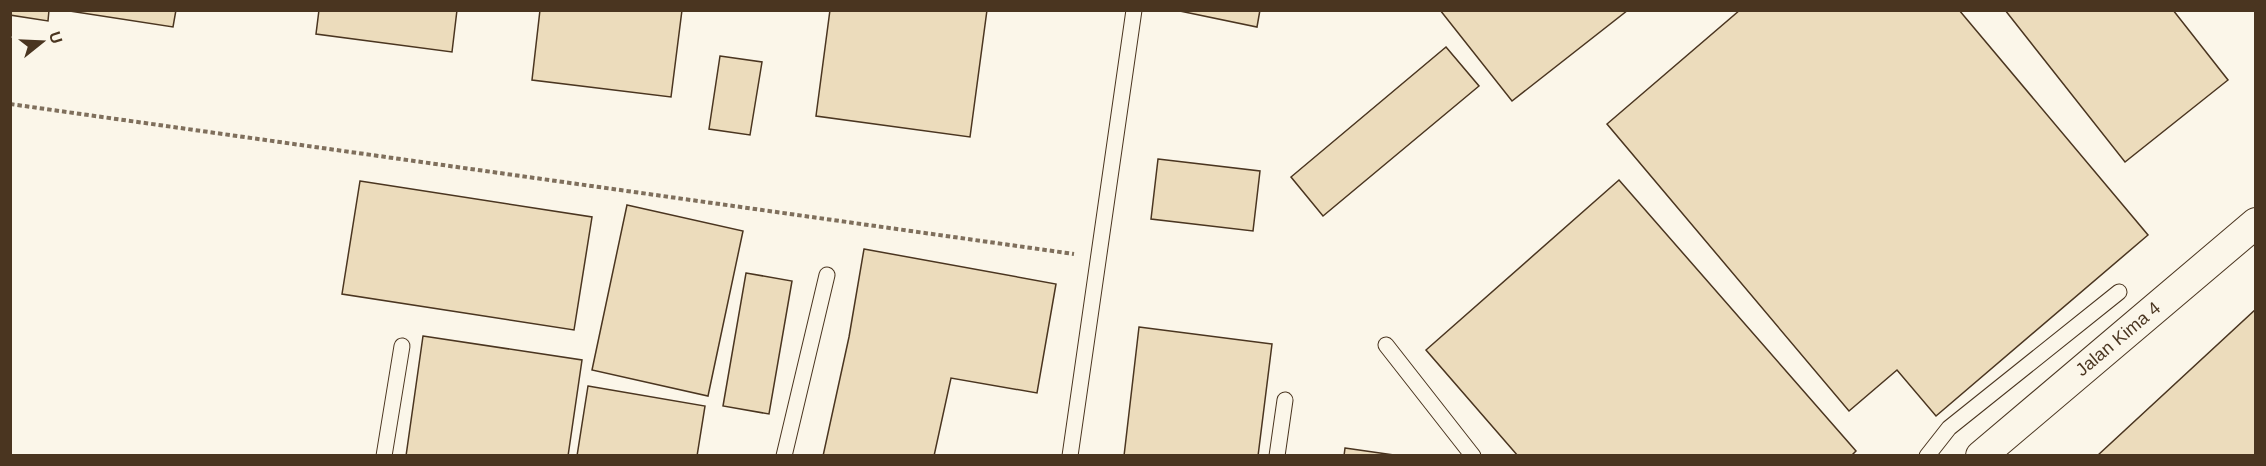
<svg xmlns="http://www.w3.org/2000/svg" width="2266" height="466" viewBox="0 0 2266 466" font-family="Arial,sans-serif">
	<rect width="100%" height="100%" fill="#fbf6e9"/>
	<g fill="#ecdcbc" stroke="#4a3520" stroke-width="1.5">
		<polygon points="10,10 49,10 48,21 10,15"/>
		<polygon points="63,10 176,10 173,27"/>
		<polygon points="319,10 457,10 452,52 316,34"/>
		<polygon points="540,10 682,10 671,97 532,80"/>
		<polygon points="830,10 987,10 970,137 816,116"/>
		<polygon points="1175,10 1260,10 1257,27"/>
		<polygon points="1440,10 1628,10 1512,101"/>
		<polygon points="1740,10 1959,10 2148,235 1936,416 1897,370 1849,411 1607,124"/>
		<polygon points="2005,10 2173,10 2228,80 2125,162"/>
		<polygon points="1446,47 1479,86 1323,216 1291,177"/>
		<polygon points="720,56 762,62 750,135 709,129"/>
		<polygon points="1158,159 1260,171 1253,231 1151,219"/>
		<polygon points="1619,180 1856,451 1851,456 1518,456 1426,350"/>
		<polygon points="360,181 592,217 574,330 342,294"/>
		<polygon points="627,205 743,231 708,396 592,370"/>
		<polygon points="864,249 1056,284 1037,393 951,378 934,456 823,456 849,337"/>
		<polygon points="746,273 792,281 769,414 723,406"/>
		<polygon points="2256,309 2256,456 2097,456"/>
		<polygon points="1139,327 1272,344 1258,456 1124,456"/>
		<polygon points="423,336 582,360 568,456 406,456"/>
		<polygon points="588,386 705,406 697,456 577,456"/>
		<polygon points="1345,448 1401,456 1344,456"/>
	</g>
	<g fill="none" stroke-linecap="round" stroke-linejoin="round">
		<g stroke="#4a3520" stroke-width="17">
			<g id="service">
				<polyline points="1386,345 1473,456"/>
				<polyline points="384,456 402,346"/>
				<polyline points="784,456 827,275"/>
				<polyline points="1070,456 1134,10"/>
				<polyline points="1277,456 1285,400"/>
				<polyline points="1927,456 1949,428 2119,292"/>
			</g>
		</g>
		<g stroke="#4a3520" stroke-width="32">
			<polyline id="minor" points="1981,456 2256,223"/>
		</g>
		<polyline stroke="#7f6f5c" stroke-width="4" stroke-dasharray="4.5 3" stroke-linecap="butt" points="10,104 1074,254"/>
		<use href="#service" stroke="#fbf6e9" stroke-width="15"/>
		<use href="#minor" stroke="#fbf6e9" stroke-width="30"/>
	</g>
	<g text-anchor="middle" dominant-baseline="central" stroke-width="4.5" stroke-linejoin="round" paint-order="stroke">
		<g font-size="18" fill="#4a3520" stroke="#fbf6e9">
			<text transform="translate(2118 339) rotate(-40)">Jalan Kima 4</text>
		</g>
	</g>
	<rect width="2266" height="466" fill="none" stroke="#4a3520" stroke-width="24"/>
	<g transform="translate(42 42) rotate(72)" stroke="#fbf6e9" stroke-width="4.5" paint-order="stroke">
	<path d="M0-4.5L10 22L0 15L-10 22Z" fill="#4a3520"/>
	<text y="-9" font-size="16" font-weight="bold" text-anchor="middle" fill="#4a3520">U</text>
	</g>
</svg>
